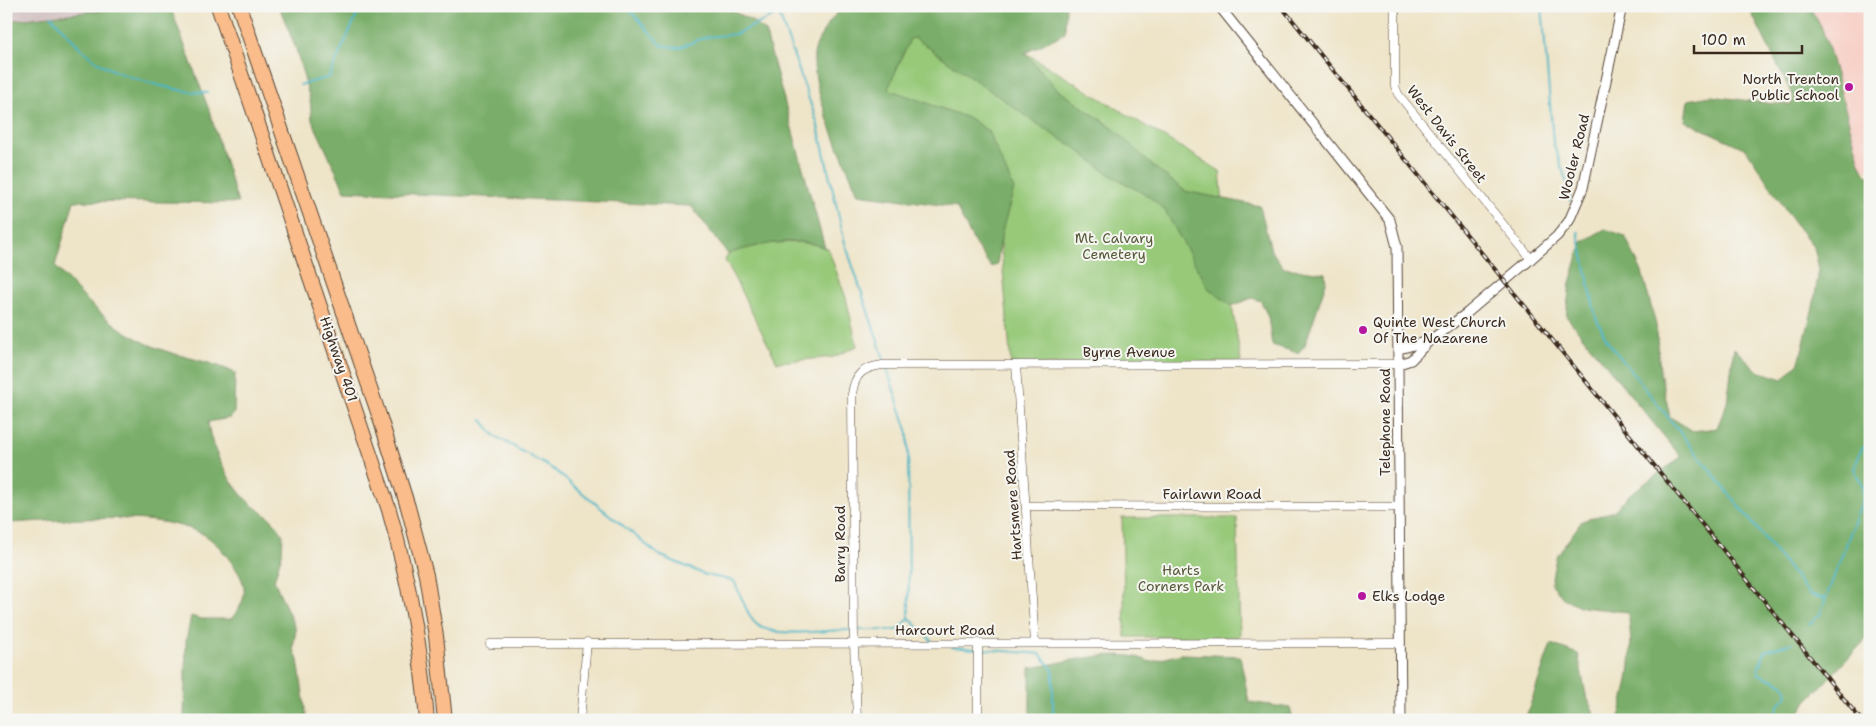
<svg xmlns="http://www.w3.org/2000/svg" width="1876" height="726" viewBox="0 0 1876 726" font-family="'Shantell Sans',sans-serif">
	<rect width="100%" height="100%" fill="#f6f6f2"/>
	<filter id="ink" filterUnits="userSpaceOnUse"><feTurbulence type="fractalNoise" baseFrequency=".02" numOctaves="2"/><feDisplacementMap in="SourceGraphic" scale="10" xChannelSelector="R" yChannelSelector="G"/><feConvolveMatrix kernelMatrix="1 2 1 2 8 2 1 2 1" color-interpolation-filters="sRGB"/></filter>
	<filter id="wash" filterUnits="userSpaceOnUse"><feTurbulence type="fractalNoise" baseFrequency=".0096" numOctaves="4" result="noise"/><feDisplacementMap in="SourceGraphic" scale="20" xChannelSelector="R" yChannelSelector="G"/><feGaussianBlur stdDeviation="1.12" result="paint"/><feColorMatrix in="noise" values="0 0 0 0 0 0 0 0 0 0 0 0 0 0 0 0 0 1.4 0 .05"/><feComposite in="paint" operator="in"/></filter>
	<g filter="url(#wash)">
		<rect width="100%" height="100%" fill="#eee4c8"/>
		<polygon fill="#f7d1c8" points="1812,6 1870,6 1870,169 1845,169"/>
		<polygon fill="#d2bfc0" points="6,6 142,6 6,21"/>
		<g fill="#97c979" stroke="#697a4c">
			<polygon points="883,6 948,6 1220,171 1232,306 1241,362 1011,365 999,222 867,125"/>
			<polygon points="795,242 815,244 828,248 846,298 857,346 834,357 777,362 725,260 730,251 761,244"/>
			<polygon points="1122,518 1237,518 1240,637 1125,637"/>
		</g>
		<g fill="#79ad69" stroke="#5a6c44">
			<path d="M142,6H170L209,110L238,203L74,201L55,266C84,299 113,330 155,347C181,358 209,360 235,373L234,413L230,418L208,422C211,451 231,487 253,506C258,510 264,513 269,517C275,522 279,529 283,535L282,554L274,580L296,630L293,647L298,660L307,720H184L186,641L191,616L201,619H231C247,600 249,587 234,566C225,553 214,539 199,532C147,510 63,521 6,523V21Z"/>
			<path d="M279,6H723L752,21L765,31L825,248C795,235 758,245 728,254L691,206L345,191L312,120L310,100L297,52Z"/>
			<path d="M844,6H1066L1065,33L1025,53L1057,89L1114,129L1153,166L1185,191L1260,206L1271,250L1284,268L1325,273L1326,283L1305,345L1298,353L1272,345L1268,317L1261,301L1252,298L1232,306L1209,289L1164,209L1148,196L1107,173L1074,147L1052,134L915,38L910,39L888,89L971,119L988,131L1014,189L1002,231L997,265L991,267L975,244L956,207L858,194C844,158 811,92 814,55C816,39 832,16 844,6Z"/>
			<path d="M1748,6H1809L1821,26L1829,49L1860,163L1867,176L1870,174V635L1807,701L1795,720H1618C1630,679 1634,655 1628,612L1582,607L1563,598L1551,583L1556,557L1582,521L1614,511L1629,495L1681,457L1566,316L1570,283L1582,242L1605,229L1625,236L1642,272L1656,325L1660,372L1670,417L1693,431L1717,428L1727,403L1734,348L1758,371L1783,379L1799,362L1814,303L1819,269L1814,247L1793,221L1746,149L1685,121L1688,100L1711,96L1774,104H1791L1794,98Z"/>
			<polygon points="1551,644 1578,654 1586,695 1597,720 1525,720"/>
			<path d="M1181,654L1240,656L1249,702L1290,708L1293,720H1030V668C1063,663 1121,646 1150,662Z"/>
		</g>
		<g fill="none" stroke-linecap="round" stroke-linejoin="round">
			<g stroke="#49b5c5" stroke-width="2">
				<polyline points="626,6 661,45 678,48 706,37 736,34 772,17 786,6"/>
				<polyline points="1542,6 1553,142 1567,183 1570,201"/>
				<polyline points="778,11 817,122 845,243 885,362"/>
				<path d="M51,16C67,33 81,52 101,64C124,78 181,93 208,93"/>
				<polyline points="300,85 329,77 361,6"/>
				<polyline points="1578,232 1596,318 1608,342 1809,594 1825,599"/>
				<path d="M482,420L495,436L553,469L659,555L706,575L734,581C739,591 747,615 755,623C772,640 830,629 852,630"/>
				<polyline points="909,618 932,641"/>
				<polyline points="1810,624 1820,614 1863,499 1863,487 1854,469 1862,448 1870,443"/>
				<polyline points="857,630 898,630 909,618 908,433 887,369"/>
				<polyline points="952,647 975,649"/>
				<polyline points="980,649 1040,654 1053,670 1053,720"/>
				<polyline points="1769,720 1775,716 1779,703 1786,697 1787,689 1783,684 1759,674 1758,670 1765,651 1792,643"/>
			</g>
		</g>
	</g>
	<g filter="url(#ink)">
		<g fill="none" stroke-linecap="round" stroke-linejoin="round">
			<g stroke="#564638" stroke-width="9">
				<g id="minor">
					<polyline points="1395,6 1395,86 1398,94 1531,259"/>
					<polyline points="1016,365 1035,643"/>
					<polyline points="1026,506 1398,507"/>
					<polyline points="978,643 978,720"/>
					<polyline points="490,644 1399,643"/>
					<polyline points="580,720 587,642"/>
					<path d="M857,720L854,643L852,394C855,374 862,368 882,365L1399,364"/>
				</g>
			</g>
			<g stroke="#564638" stroke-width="11">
				<g id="tertiary">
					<polyline points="1219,6 1390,220 1397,247 1401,720"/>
					<polyline points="1399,349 1429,341"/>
					<polyline points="1399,364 1411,360 1429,341 1467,313 1531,259 1557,236 1569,221 1583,188 1622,6"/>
				</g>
			</g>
			<g stroke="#564638" stroke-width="16">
				<g id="motorway">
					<path d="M218,6L389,510C409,580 421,647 427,720"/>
					<polyline points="239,6 379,415 408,507 426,575 436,636 445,720"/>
				</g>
			</g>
			<use href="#minor" stroke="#fff" stroke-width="8"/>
			<use href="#tertiary" stroke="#fff" stroke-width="9"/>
			<use href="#motorway" stroke="#f9bc8a" stroke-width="14"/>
			<g stroke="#3b2a1e" stroke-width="4">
				<polyline id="rail" points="1281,6 1861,720"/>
			</g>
			<use href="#rail" stroke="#f6f6f2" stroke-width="2" stroke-dasharray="5.5" stroke-linecap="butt"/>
		</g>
	</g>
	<g fill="#b5179e" stroke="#f6f6f2" stroke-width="2">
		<circle cx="1849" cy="87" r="5"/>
		<circle cx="1363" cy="330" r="5"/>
		<circle cx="1362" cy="596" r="5"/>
	</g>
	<g text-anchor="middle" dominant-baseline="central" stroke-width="4" stroke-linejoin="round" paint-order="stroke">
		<g font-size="14" fill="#3b2a1e" stroke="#f6f6f2" text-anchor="start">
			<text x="1839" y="79" text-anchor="end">North Trenton<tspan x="1839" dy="16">Public School</tspan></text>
			<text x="1373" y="322">Quinte West Church<tspan x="1373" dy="16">Of The Nazarene</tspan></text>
			<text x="1372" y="596">Elks Lodge</text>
		</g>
		<g font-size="14" fill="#3b2a1e" stroke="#f6f6f2">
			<text transform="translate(1447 134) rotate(52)">West Davis Street</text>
			<text transform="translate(1574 157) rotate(-76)">Wooler Road</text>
			<text x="1129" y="352">Byrne Avenue</text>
			<text transform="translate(339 359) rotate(71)">Highway 401</text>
			<text transform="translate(1385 422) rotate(-90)">Telephone Road</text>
			<text x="1212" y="494">Fairlawn Road</text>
			<text transform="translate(1013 505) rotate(-94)">Hartsmere Road</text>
			<text transform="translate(840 544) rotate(-90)">Barry Road</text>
			<text x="945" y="630">Harcourt Road</text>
		</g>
		<g font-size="14" fill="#575a39" stroke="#f6f6f2">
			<text x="1114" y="238">Mt. Calvary<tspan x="1114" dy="16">Cemetery</tspan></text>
			<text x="1181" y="570">Harts<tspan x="1181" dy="16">Corners Park</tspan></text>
		</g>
	</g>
	<rect width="1876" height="726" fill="none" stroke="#f6f6f2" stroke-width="25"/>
	<path d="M1694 45v8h108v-8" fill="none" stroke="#3b2a1e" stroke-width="2.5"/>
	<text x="1701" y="45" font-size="15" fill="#3b2a1e" stroke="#f6f6f2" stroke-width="4" paint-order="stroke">100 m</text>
</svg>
